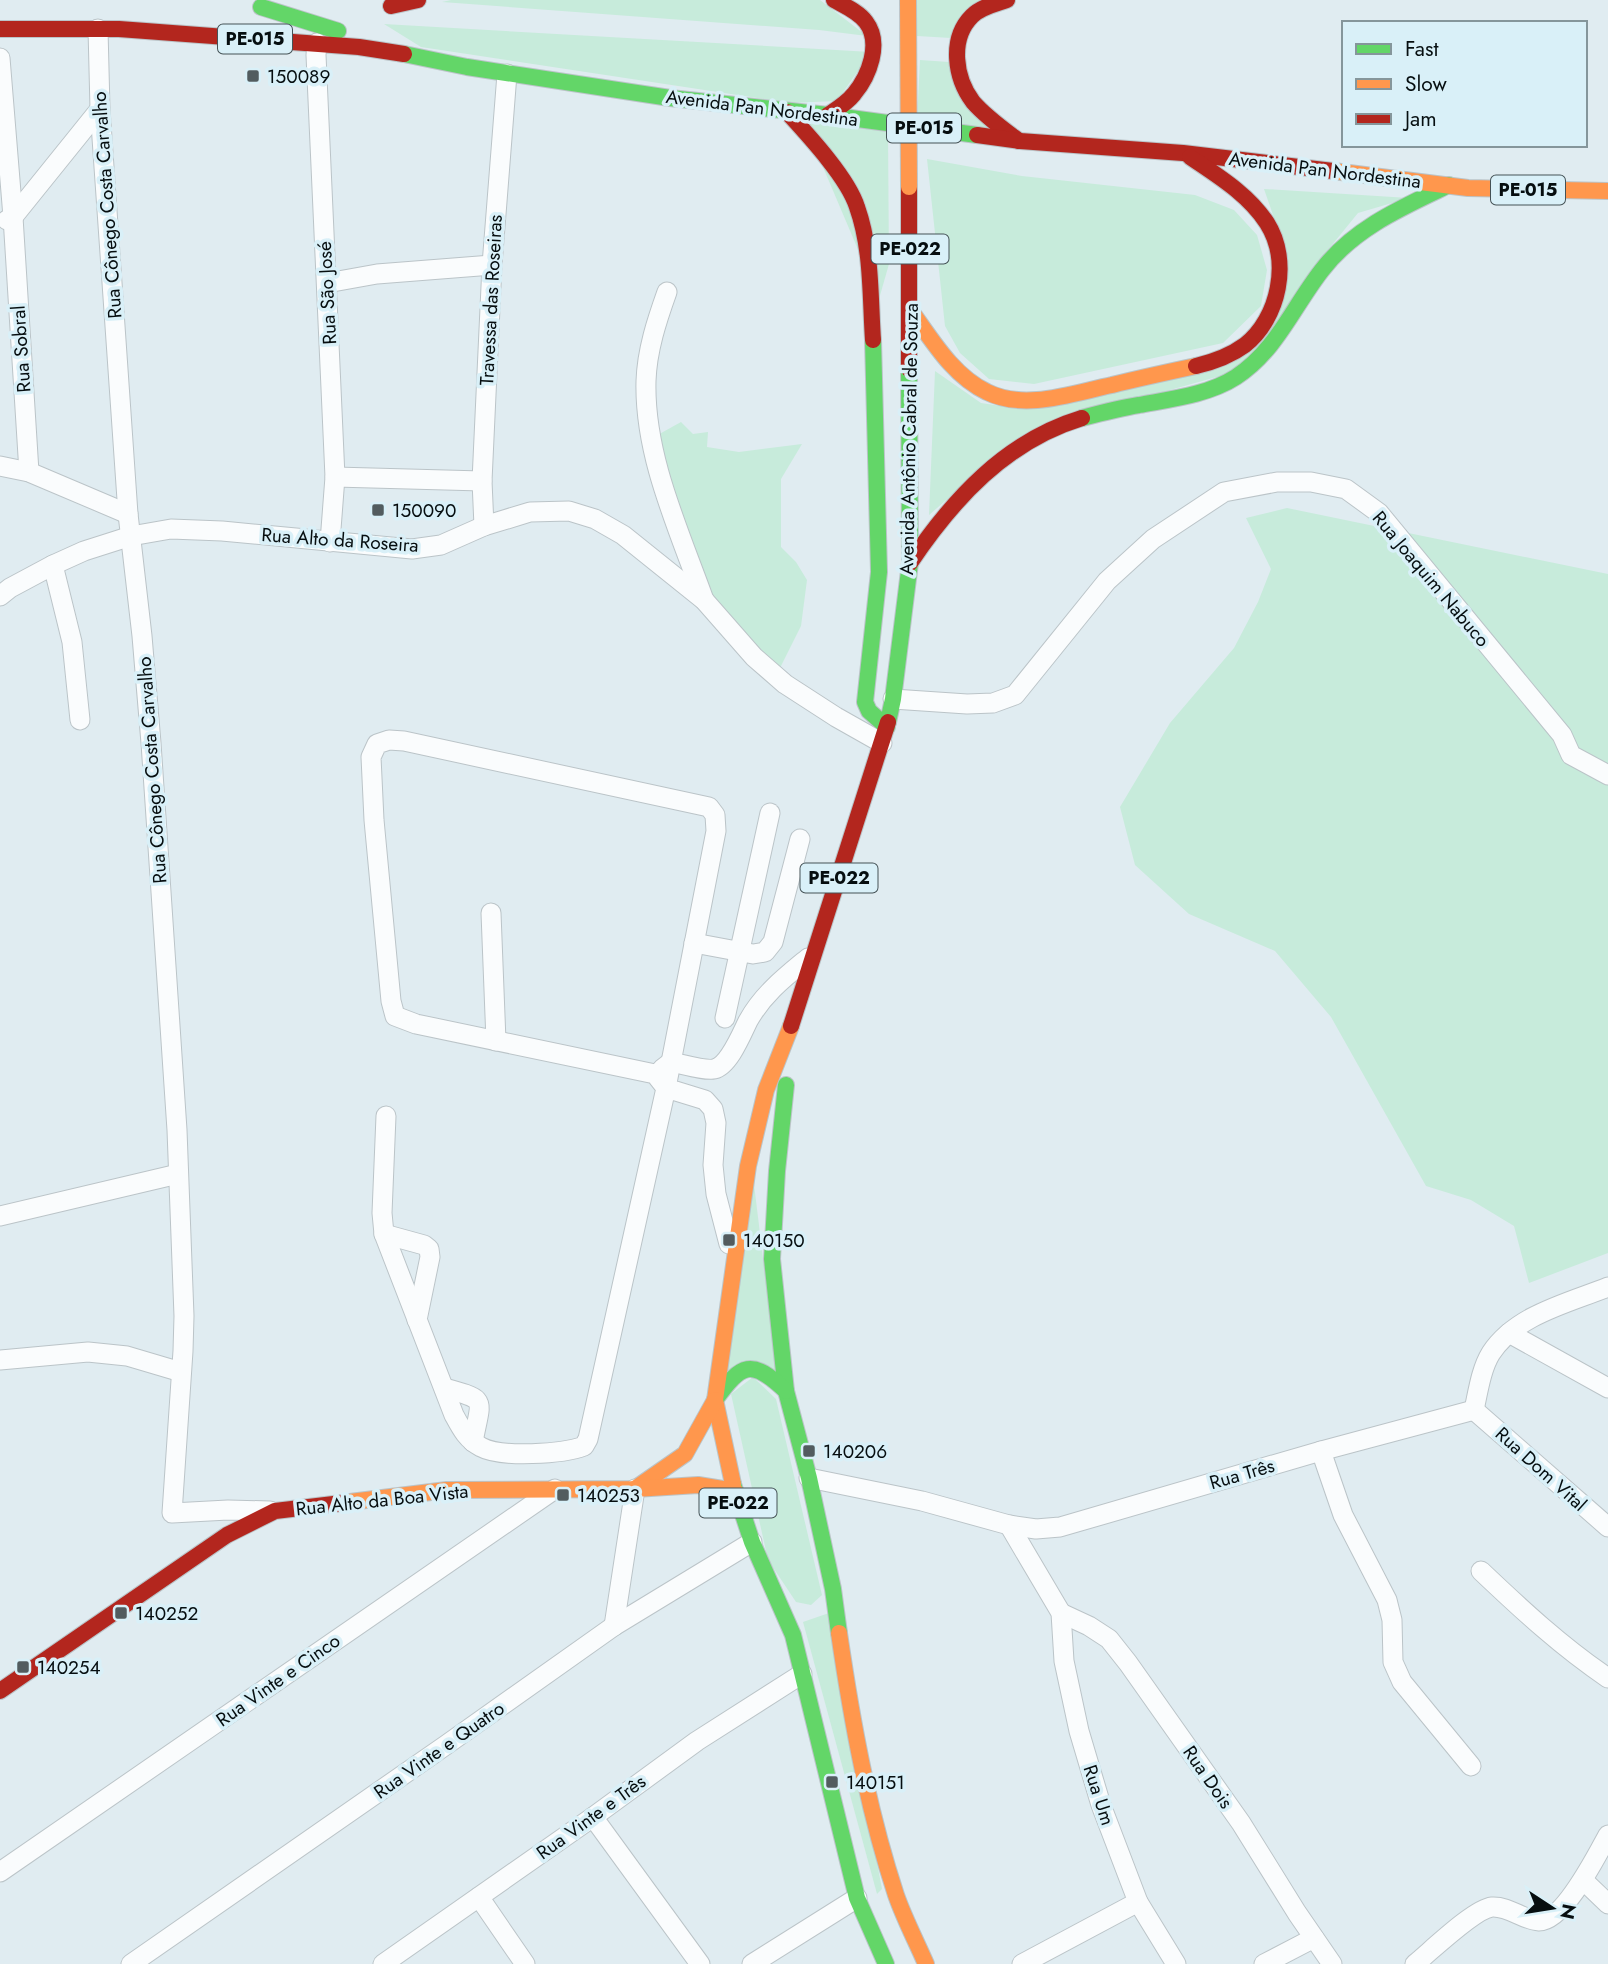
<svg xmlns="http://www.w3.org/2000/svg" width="1608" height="1964" viewBox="0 0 1608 1964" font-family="Jost,sans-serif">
	<rect width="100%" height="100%" fill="#e0ecf1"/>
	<g fill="#c7ebdb">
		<polygon points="451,0 820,0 867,36 819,30 442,2"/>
		<polygon points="916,0 985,0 951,38 917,36"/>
		<polygon points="384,24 871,52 837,101 790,103 421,47"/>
		<polygon points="920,60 949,62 993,132 917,120"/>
		<polygon points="803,120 888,132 889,264 879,299"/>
		<polygon points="927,159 1022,176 1195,195 1234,210 1257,235 1267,270 1261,306 1223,343 1034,384 989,379 960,353 945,326"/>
		<polygon points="1264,189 1409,198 1358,213 1323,256 1271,338 1231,373 1134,400 1091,409 1063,419 1005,448 973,473 952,495 929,515 935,371 981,403 1022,409 1063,404 1218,366 1255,342 1277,311 1283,272 1281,238"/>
		<polygon points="681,422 693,434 708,432 707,447 739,452 802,444 781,479 781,547 796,562 807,580 801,626 780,668 764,660 708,595 654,437"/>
		<polygon points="1287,508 1608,574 1608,1253 1529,1283 1514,1226 1471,1200 1426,1186 1331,1017 1275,951 1189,914 1135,865 1120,807 1170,723 1234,648 1258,602 1271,569 1246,518"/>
		<polygon points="753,1176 778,1381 726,1375"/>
		<polygon points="753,1377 776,1399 822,1595 811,1605 796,1602 768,1560 731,1394"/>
		<polygon points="829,1613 882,1889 877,1894 803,1622"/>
	</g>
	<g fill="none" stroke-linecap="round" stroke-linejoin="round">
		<g stroke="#bbc4c8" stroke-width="21">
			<g id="street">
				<polyline points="98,29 100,109 128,514 142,636 151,743 177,1130 184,1316 183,1351 172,1513 228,1510 270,1511"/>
				<polyline points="317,43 316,55 335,477 330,542"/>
				<polyline points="0,58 13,217 29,472"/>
				<polyline points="7,220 13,217 100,109"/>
				<polyline points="327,283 377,274 492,265"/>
				<path d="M667,292C657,320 647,350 646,381C644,456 679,530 704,600"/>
				<polyline points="0,466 29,472 128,514"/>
				<polyline points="335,477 482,481"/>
				<polyline points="484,526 482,481 492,265 507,74"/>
				<polyline points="53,565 72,642 80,720"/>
				<polyline points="0,596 10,588 53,565 84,551 131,536 171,529 222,531 412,549 441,545 484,526 530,512 569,511 595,519 623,535 704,600 754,657 785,684 836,717 882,743"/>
				<polyline points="893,699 967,704 993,703 1015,695 1107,581 1153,539 1224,492 1277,482 1311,482 1346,489 1379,513 1562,735 1571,755 1608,775"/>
				<polyline points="491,913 496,1041"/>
				<polyline points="694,943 753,954 765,952 773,942 800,839"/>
				<polyline points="725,1018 770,813"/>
				<path d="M662,1069L671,1062C682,1064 705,1071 714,1069C729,1066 742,1033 748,1021C763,994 785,977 808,958"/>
				<path d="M386,1116L382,1213L384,1234L454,1415C461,1428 467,1440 481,1447C501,1458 563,1454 584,1446L588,1439L666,1088L716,831L715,815L709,807L404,741L389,740L377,744L371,757L374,820L391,1001L395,1016L416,1024L655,1074L666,1088L705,1100L713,1109L716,1123L713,1165L716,1194L729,1244"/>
				<polyline points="0,1216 178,1174"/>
				<polyline points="384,1234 424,1245 429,1249 430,1257 417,1320"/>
				<polyline points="1509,1333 1608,1388"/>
				<polyline points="0,1360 88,1352 127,1356 181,1372"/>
				<path d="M444,1388C489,1400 481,1398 473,1442"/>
				<path d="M1474,1410C1478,1392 1481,1369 1491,1353C1516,1315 1568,1303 1608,1287"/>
				<polyline points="1474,1410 1608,1527"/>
				<polyline points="1321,1451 1343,1515 1387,1600 1392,1620 1393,1662 1402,1682 1471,1766"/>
				<polyline points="809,1478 922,1501 1009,1525 1036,1529 1060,1527 1321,1451 1474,1410"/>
				<polyline points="1009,1525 1061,1613 1064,1661 1079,1731 1101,1805 1138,1902 1176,1964"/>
				<path d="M1481,1571C1521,1609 1562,1647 1608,1678"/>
				<polyline points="1061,1613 1089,1626 1109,1639 1128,1663 1241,1823 1297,1913 1332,1964"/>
				<polyline points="614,1626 635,1489"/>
				<polyline points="593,1817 700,1964"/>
				<polyline points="0,1872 555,1489"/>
				<polyline points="1583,1880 1608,1904"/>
				<polyline points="479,1897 525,1964"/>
				<polyline points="131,1964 446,1745 614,1626 752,1542"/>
				<polyline points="383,1964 593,1817 697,1741 802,1674"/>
				<polyline points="752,1964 857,1898"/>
				<polyline points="1022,1964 1138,1902"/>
				<polyline points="1264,1964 1314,1938"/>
				<path d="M1415,1964C1431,1951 1474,1909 1492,1907C1509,1906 1523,1920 1539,1921C1564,1921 1597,1855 1608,1835"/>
			</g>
		</g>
		<g stroke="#bbc4c8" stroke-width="18">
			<g id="fast">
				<polyline points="261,7 338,31"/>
				<polyline points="404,54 467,67 670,98 828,115 977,135"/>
				<polyline points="873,340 879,572 865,702 869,711 887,727"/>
				<path d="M1082,418C1101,413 1120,408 1139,405C1171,399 1208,395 1236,377C1276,351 1293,307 1322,270C1354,228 1403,207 1449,185"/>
				<polyline points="888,722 893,699 910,563 909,369"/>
				<polyline points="786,1085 777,1171 772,1259 786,1391 809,1478 833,1589 839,1633"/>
				<path d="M715,1400C742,1363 751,1358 786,1391"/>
				<polyline points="733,1484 752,1542 793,1635 857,1898 886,1964"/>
			</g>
		</g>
		<g stroke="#bbc4c8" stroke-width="18">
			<g id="slow">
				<polyline points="1333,171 1468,188 1608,191"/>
				<path d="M911,311C932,340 953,376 987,392C1025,411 1073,393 1112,385C1140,378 1168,372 1196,366"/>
				<polyline points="733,1484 715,1400 748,1166 766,1090 791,1026"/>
				<polyline points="636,1488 685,1454 715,1400"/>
				<polyline points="342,1503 447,1490 635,1489 698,1485 735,1491"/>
				<path d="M839,1633C852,1722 868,1810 896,1895C904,1918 916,1941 926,1964"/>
			</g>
		</g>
		<g stroke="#bbc4c8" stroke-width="18">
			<g id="jam">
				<path d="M1007,0C995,4 981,7 972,16C949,39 955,78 973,102C986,117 1003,129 1019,141"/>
				<polyline points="391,6 418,0"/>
				<polyline points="0,29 119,29 359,47 404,54"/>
				<path d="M787,112C808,135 848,178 857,207C872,249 870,296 873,340"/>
				<path d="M828,115C837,109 847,103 854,94C869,76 882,43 866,22C859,12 845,6 834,0"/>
				<polyline points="977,135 1020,141 1183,153 1333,171"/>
				<path d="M1190,157C1218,176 1248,194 1267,223C1291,261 1279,318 1245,345C1230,356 1213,362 1196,366"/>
				<polyline points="909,187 909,369"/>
				<path d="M910,563C953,499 1006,441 1082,418"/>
				<polyline points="791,1026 888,722"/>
				<polyline points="0,1691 227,1535 275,1511 342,1503"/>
			</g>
		</g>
		<use href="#street" stroke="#fafcfd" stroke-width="19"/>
		<use href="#fast" stroke="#63d668" stroke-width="16"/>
		<use href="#slow" stroke="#ff974d" stroke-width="16"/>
		<use href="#jam" stroke="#b3261e" stroke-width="16"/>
		<g stroke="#bbc4c8" stroke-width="18" stroke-linecap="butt">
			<polyline id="slow-bridge" points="908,0 909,187"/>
		</g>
		<use href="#slow-bridge" stroke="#ff974d" stroke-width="16"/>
	</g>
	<g fill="#525c5f" stroke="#d9f0f8" stroke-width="2.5">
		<rect x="246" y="69" width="14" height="14" rx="3.5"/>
		<rect x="371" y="503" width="14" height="14" rx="3.5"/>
		<rect x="722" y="1233" width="14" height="14" rx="3.5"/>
		<rect x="802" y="1444" width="14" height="14" rx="3.5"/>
		<rect x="556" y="1488" width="14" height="14" rx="3.5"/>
		<rect x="114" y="1606" width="14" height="14" rx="3.5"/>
		<rect x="16" y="1660" width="14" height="14" rx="3.5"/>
		<rect x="825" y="1775" width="14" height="14" rx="3.5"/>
	</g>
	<g text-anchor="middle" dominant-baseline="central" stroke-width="7" stroke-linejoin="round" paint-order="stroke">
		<g fill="#d9f0f8" stroke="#455256" stroke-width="2">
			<rect x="218" y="24.5" width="74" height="29" rx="5"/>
			<rect x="887" y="113.5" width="74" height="29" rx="5"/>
			<rect x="1491" y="175.5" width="74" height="29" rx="5"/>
			<rect x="871.5" y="234.5" width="77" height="29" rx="5"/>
			<rect x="800.5" y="863.5" width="77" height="29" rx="5"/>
			<rect x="699.5" y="1488.5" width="77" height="29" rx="5"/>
		</g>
		<g font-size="18" font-weight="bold" fill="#060e10">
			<text x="255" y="39">PE-015</text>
			<text x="924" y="128">PE-015</text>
			<text x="1528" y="190">PE-015</text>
			<text x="910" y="249">PE-022</text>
			<text x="839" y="878">PE-022</text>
			<text x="738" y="1503">PE-022</text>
		</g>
		<g font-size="19" fill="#060e10" stroke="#d9f0f8" text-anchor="start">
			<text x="267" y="76">150089</text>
			<text x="392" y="510">150090</text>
			<text x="743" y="1240">140150</text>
			<text x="823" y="1451">140206</text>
			<text x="577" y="1495">140253</text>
			<text x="135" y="1613">140252</text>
			<text x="37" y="1667">140254</text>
			<text x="846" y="1782">140151</text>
		</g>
		<g font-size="19" fill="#060e10" stroke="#d9f0f8">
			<text transform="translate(762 108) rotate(7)">Avenida Pan Nordestina</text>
			<text transform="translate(1325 170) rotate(7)">Avenida Pan Nordestina</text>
			<text transform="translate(107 205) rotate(-94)">Rua Cônego Costa Carvalho</text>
			<text transform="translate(327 293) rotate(-93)">Rua São José</text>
			<text transform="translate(491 300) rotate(-87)">Travessa das Roseiras</text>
			<text transform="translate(21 349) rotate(-94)">Rua Sobral</text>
			<text transform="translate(909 439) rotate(-89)">Avenida Antônio Cabral de Souza</text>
			<text transform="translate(340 540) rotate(4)">Rua Alto da Roseira</text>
			<text transform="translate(1431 579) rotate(50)">Rua Joaquim Nabuco</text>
			<text transform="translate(152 770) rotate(-94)">Rua Cônego Costa Carvalho</text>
			<text transform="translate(1541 1469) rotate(42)">Rua Dom Vital</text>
			<text transform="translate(1242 1474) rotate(-16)">Rua Três</text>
			<text transform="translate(382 1500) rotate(-6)">Rua Alto da Boa Vista</text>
			<text transform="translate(278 1680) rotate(-35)">Rua Vinte e Cinco</text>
			<text transform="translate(439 1750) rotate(-35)">Rua Vinte e Quatro</text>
			<text transform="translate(1208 1777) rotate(55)">Rua Dois</text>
			<text transform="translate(1099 1795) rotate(72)">Rua Um</text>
			<text transform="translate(591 1817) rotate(-36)">Rua Vinte e Três</text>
		</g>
	</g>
	<rect x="1342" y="21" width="245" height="126" fill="#d9f0f8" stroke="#85969b" stroke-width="2"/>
	<rect x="1356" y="44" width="35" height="10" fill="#63d668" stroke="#85969b" stroke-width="2"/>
	<text x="1405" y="56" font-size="21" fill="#060e10">Fast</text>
	<rect x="1356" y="79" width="35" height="10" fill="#ff974d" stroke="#85969b" stroke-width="2"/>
	<text x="1405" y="91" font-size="21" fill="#060e10">Slow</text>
	<rect x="1356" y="114" width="35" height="10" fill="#b3261e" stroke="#85969b" stroke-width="2"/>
	<text x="1405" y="126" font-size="21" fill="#060e10">Jam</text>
	<g transform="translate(1552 1908) rotate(102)" stroke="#d9f0f8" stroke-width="5" paint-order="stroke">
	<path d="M0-5L12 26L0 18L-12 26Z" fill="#060e10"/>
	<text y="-10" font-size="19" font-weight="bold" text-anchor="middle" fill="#060e10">N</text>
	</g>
</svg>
